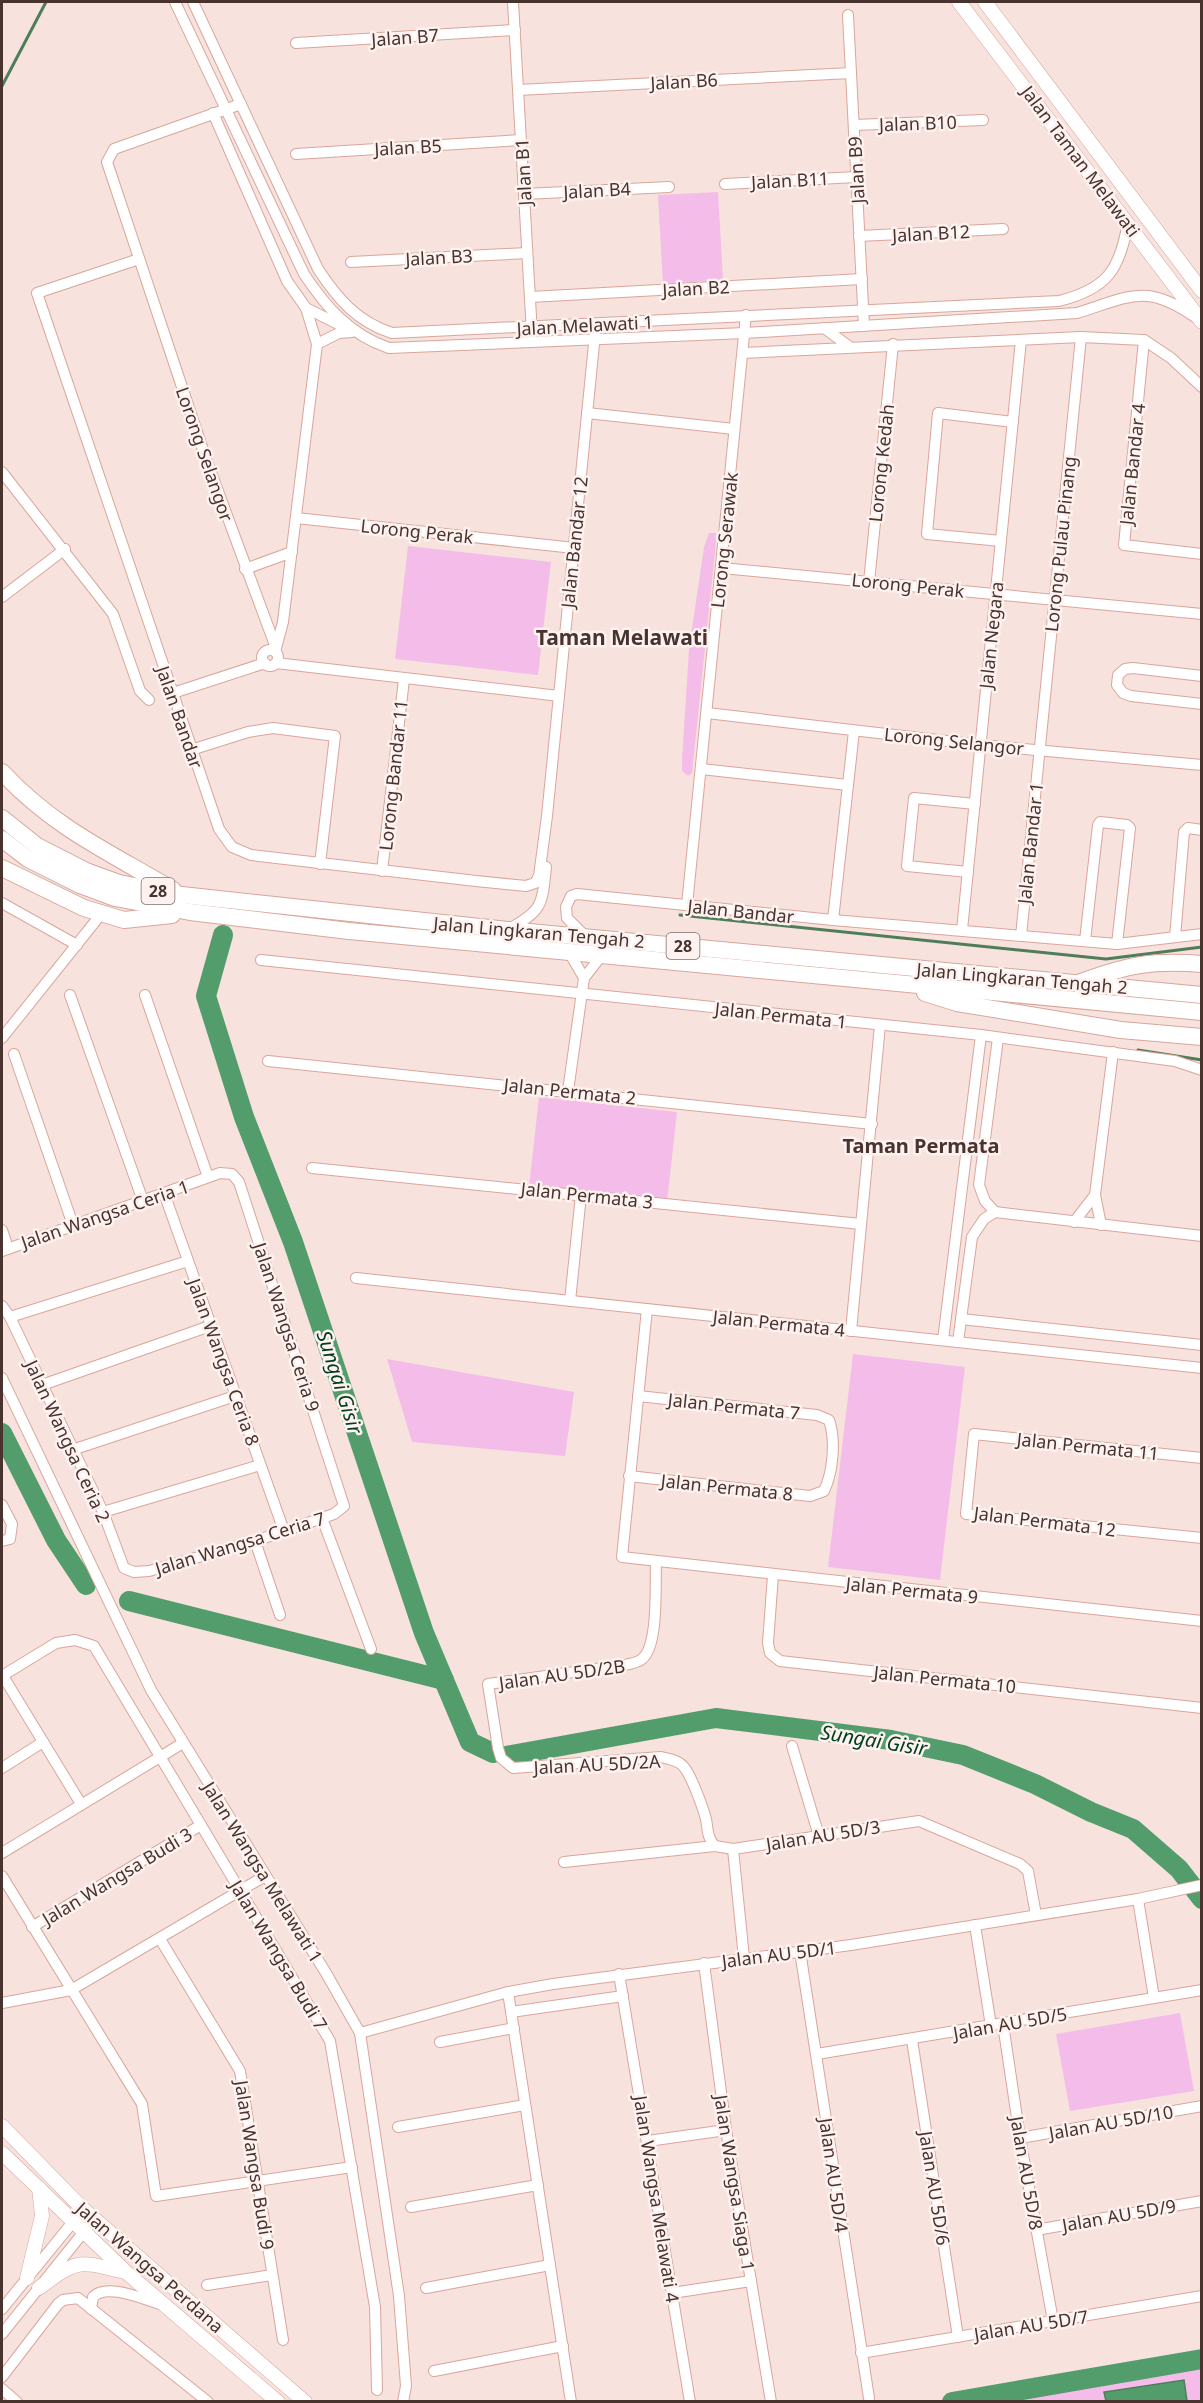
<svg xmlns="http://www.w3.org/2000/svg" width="1203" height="2403" viewBox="0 0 1203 2403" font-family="'Noto Sans',sans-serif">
	<rect width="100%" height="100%" fill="#f7e2dd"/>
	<g fill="#f4bde9">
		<polygon points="718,192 723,280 663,284 658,195"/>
		<polygon points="709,533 717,533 692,773 688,776 682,771 682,760 689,649 704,547"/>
		<polygon points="408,546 551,562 538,675 395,659"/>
		<polygon points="539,1097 677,1112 667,1202 529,1187"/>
		<polygon points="853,1354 965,1367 940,1580 828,1567"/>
		<polygon points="387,1359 574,1392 565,1456 412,1442"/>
		<polygon points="1180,2013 1194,2091 1070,2111 1056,2034"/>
		<polygon points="1201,2368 1201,2401 990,2401"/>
	</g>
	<polygon fill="#539d6c" stroke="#507d59" stroke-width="1.5" points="1184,2380 1187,2401 1106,2401 1104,2392"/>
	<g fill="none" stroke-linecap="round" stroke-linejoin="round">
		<g stroke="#507d59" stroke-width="3">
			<polyline points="2,86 46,2"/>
			<polyline points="680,915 1106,959 1202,947"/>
			<polyline points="1138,1050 1202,1060"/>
		</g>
		<g stroke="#539d6c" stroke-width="20">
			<polyline points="223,935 206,996 244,1117 293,1242 424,1633 470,1742 493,1753"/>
			<polyline points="2,1433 56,1540 86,1585"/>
			<polyline points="129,1601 444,1680"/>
			<polyline points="506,1756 716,1718 891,1740 963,1755 1035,1784 1091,1812 1133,1829 1179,1869 1202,1899"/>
			<polyline points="952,2402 1202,2359"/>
		</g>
		<g stroke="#d9a69b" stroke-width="12">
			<g id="minor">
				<path d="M175,2L304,274C326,307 350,335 389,348L745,333L1077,313C1131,296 1146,283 1195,317"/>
				<path d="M193,2L318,269C337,298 357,322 392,333L1059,301C1107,289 1120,270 1128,222"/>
				<polyline points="513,2 532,334"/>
				<polyline points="848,15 864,326"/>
				<polyline points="296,43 515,30"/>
				<polyline points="518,90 851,73"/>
				<polyline points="241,104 114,149 107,162 205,456 276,648"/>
				<polyline points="213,113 287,281 306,308 346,328"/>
				<polyline points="854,125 983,120"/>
				<polyline points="296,154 521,140"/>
				<polyline points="725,184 856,177"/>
				<polyline points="524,194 669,187"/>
				<polyline points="859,236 1003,229"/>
				<polyline points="139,259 37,293 219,829 232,847 251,855 476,881 526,886 535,883 539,876 547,816 596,324"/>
				<polyline points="351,262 527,253"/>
				<polyline points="530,297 862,279"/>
				<polyline points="824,328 850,347"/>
				<polyline points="1144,340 1124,545 1202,554"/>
				<polyline points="317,344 339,333 352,332"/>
				<polyline points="743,353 1081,337 1144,340 1171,358 1202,387"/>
				<polyline points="587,413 734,429"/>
				<polyline points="2,472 113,614 140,691 149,700"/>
				<polyline points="296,518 574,548"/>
				<polyline points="1001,541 927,534 938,413 1013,422"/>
				<polyline points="722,568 1202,614"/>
				<polyline points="245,569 292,552"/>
				<polyline points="869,582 893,344"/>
				<polyline points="2,597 65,549"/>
				<polyline points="276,648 283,622 317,344 306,308"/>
				<circle cx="270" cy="658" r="8"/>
				<polyline points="276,663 559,696"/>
				<polyline points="1202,676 1133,668 1125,669 1118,675 1117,685 1123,693 1131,696 1202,704"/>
				<polyline points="173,693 265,663"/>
				<polyline points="707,713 981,745 1202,765"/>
				<polyline points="191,750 248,732 273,728 335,736 320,864"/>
				<polyline points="701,769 848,785"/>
				<polyline points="382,871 404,679"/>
				<polyline points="968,872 907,866 914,798 975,804"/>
				<polyline points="2,903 77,945"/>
				<polyline points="687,905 746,315"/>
				<polyline points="833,920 854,731"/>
				<path d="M509,929C543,910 542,905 546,867"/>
				<polyline points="962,930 1021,340"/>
				<polyline points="1021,936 1081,337"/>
				<polyline points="586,937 567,918 566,907 571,896 577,894 833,920 1117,944 1202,934"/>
				<polyline points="1175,937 1184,832 1188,828 1202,830"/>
				<polyline points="1085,941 1098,825 1100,822 1127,825 1130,828 1117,944"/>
				<polyline points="569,952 584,978"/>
				<polyline points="261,960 981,1035 1175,1061 1202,1070"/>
				<polyline points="584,978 602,955"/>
				<polyline points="70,995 143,1201"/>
				<polyline points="145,995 208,1177"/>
				<polyline points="2,1038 102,913"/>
				<polyline points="14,1054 73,1225"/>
				<polyline points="268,1061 872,1124"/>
				<polyline points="568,1091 584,978"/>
				<polyline points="312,1168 861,1224"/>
				<polyline points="164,1193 284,1531"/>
				<polyline points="995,1212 985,1201 979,1185 998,1038"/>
				<polyline points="1074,1222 1095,1195"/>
				<polyline points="1101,1225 1095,1195 1113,1052"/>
				<polyline points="2,1230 8,1248"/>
				<polyline points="2,1251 220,1173 232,1174 239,1182 344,1506 334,1514 255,1541 149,1571 134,1572 124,1568 103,1512 10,1317 2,1306"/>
				<polyline points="356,1278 1202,1368"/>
				<polyline points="570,1301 581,1195"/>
				<polyline points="647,1309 622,1557 1202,1621"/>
				<polyline points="10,1317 188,1261"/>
				<polyline points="961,1319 1202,1345"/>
				<polyline points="851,1331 880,1025"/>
				<polyline points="943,1340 981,1035"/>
				<polyline points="958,1342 972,1237 984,1219 995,1212 1202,1236"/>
				<polyline points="2,1378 151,1690 326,1973 360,2033 399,2296 406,2386 403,2402"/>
				<polyline points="42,1385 210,1326"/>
				<polyline points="72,1450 235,1396"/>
				<polyline points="1202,1458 974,1434 966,1514 1202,1538"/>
				<path d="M629,1476L810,1496L824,1491C833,1472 836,1440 829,1420L817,1415L638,1396"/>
				<polyline points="2,1505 12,1524 10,1539 2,1541"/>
				<polyline points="103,1512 260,1465"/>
				<polyline points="322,1518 371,1649"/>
				<polyline points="255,1541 280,1615"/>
				<path d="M656,1562C655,1583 659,1646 642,1659C637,1663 630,1664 624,1665L488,1684L498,1748L501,1758L513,1768L661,1757C668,1759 678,1760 683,1766C691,1774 703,1808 706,1819C708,1830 707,1838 715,1846"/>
				<polyline points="773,1575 768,1643 770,1653 780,1661 1202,1708"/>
				<polyline points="2,1676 56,1643 75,1640 94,1646 330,2041 375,2307 377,2390"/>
				<polyline points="3,1676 81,1804"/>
				<polyline points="792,1746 819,1836"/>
				<polyline points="2,1768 43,1742"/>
				<polyline points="733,1849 744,1958"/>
				<polyline points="2,1853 183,1743"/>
				<polyline points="564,1862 715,1846 733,1849 919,1821 1020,1864 1028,1871 1036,1915"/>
				<polyline points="2,1876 142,2104 156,2196 352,2167"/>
				<polyline points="1138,1899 1154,1998"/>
				<polyline points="975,1925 991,2026"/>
				<polyline points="32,1927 201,1825"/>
				<polyline points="160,1939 240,2071 283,2340"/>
				<polyline points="800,1951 869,2398"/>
				<polyline points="704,1963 726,2130 771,2402"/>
				<polyline points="619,1974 690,2402"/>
				<polyline points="508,1992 571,2402"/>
				<polyline points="2,2003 71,1990 265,1876"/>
				<polyline points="511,2012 623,1996"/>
				<polyline points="1003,2024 1020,2138 1053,2321"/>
				<polyline points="360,2033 508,1992 553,1984 851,1945 1138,1899 1202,1885"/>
				<polyline points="912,2040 958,2337"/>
				<polyline points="440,2042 514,2028"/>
				<polyline points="817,2054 1202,1990"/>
				<polyline points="398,2127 525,2105"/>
				<polyline points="1020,2138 1202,2106"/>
				<polyline points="648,2141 726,2130"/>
				<polyline points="411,2207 538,2185"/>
				<polyline points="1036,2230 1202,2201"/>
				<polyline points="207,2285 272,2275"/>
				<polyline points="426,2288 550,2265"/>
				<polyline points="672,2293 751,2281"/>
				<polyline points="2,2309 77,2217"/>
				<path d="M91,2309L93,2297C107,2282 145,2300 163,2305"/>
				<polyline points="2,2334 94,2219"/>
				<polyline points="861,2353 1202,2296"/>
				<polyline points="434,2371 563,2346"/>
				<polyline points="2,2377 58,2304 63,2300 78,2298 208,2402"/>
				<polyline points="2,2389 17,2402"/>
			</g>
		</g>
		<g stroke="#d9a69b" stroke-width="15">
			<g id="major">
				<polyline points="959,2 1202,322"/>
				<polyline points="985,2 1202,291"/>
				<polyline points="2,2126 83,2209 305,2402"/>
				<polyline points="2,2153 127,2273 278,2402"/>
				<polyline points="27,2278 42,2216 39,2188"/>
				<path d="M39,2288C79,2258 78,2261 125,2272"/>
			</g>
		</g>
		<g stroke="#d9a69b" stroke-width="18">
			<g id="highway">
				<path d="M2,772C54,828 109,852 173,890"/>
				<polyline points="2,818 37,846 86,871 119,883 182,895 508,930 1202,995"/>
				<polyline points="2,839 28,859 80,885 115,898 190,912 349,931 1202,1012"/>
				<polyline points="2,868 84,908 124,920 172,915"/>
				<path d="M1081,982C1127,965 1152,960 1202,964"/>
				<polyline points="925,993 957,1003 1121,1030 1202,1037"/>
			</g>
		</g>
		<use href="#minor" stroke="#fff" stroke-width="10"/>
		<use href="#major" stroke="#fff" stroke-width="14"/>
		<use href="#highway" stroke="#fff" stroke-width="16"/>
	</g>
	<g text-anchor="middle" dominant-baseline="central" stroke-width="5" stroke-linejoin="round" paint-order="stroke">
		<g fill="#fdf2ef" stroke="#7e6c68" stroke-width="1.5">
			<rect x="141.5" y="878" width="33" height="26" rx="4.5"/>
			<rect x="666.5" y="933" width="33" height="26" rx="4.5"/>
		</g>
		<g font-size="16" font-weight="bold" fill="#48332e">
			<text x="158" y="891">28</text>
			<text x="683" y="946">28</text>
		</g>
		<g font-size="18" fill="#48332e" stroke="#fdf2ef">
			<text transform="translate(405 37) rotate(-4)">Jalan B7</text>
			<text transform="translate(684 81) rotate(-3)">Jalan B6</text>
			<text transform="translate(918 123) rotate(-2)">Jalan B10</text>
			<text transform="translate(408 147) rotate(-3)">Jalan B5</text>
			<text transform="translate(1081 161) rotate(53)">Jalan Taman Melawati</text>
			<text transform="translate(856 170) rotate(-93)">Jalan B9</text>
			<text transform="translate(523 172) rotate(-93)">Jalan B1</text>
			<text transform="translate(790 180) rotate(-3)">Jalan B11</text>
			<text transform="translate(597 190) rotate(-3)">Jalan B4</text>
			<text transform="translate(931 233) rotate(-3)">Jalan B12</text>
			<text transform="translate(439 257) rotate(-3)">Jalan B3</text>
			<text transform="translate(696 288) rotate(-3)">Jalan B2</text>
			<text transform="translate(585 325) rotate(-3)">Jalan Melawati 1</text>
			<text transform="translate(205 454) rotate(71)">Lorong Selangor</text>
			<text transform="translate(881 463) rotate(-84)">Lorong Kedah</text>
			<text transform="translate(1132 464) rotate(-84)">Jalan Bandar 4</text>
			<text transform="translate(417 531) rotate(6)">Lorong Perak</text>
			<text transform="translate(724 540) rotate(-84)">Lorong Serawak</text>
			<text transform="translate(574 542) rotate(-84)">Jalan Bandar 12</text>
			<text transform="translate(1060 544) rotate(-84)">Lorong Pulau Pinang</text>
			<text transform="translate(908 585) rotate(6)">Lorong Perak</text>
			<text transform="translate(991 635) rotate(-84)">Jalan Negara</text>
			<text transform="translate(180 717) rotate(71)">Jalan Bandar</text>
			<text transform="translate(954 741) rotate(6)">Lorong Selangor</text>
			<text transform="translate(393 775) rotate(-84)">Lorong Bandar 11</text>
			<text transform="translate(1030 843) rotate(-84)">Jalan Bandar 1</text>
			<text transform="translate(741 911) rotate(6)">Jalan Bandar</text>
			<text transform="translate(539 932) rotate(5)">Jalan Lingkaran Tengah 2</text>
			<text transform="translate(1022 978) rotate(5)">Jalan Lingkaran Tengah 2</text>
			<text transform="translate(781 1015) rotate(6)">Jalan Permata 1</text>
			<text transform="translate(570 1091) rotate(6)">Jalan Permata 2</text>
			<text transform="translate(587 1195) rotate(6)">Jalan Permata 3</text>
			<text transform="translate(105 1214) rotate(-19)">Jalan Wangsa Ceria 1</text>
			<text transform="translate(779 1323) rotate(6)">Jalan Permata 4</text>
			<text transform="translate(287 1327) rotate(72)">Jalan Wangsa Ceria 9</text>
			<text transform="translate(224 1362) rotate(70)">Jalan Wangsa Ceria 8</text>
			<text transform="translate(734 1406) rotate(6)">Jalan Permata 7</text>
			<text transform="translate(68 1441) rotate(65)">Jalan Wangsa Ceria 2</text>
			<text transform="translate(1088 1446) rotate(6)">Jalan Permata 11</text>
			<text transform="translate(727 1487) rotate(6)">Jalan Permata 8</text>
			<text transform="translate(1045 1521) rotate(7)">Jalan Permata 12</text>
			<text transform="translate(240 1543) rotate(-17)">Jalan Wangsa Ceria 7</text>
			<text transform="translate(912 1590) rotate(6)">Jalan Permata 9</text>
			<text transform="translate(562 1674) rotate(-8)">Jalan AU 5D/2B</text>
			<text transform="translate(945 1679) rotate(6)">Jalan Permata 10</text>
			<text transform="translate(597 1764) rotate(-3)">Jalan AU 5D/2A</text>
			<text transform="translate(823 1835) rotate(-9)">Jalan AU 5D/3</text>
			<text transform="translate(263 1872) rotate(58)">Jalan Wangsa Melawati 1</text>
			<text transform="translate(117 1876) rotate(-31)">Jalan Wangsa Budi 3</text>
			<text transform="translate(779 1954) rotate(-7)">Jalan AU 5D/1</text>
			<text transform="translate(279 1955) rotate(59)">Jalan Wangsa Budi 7</text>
			<text transform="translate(1010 2023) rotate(-10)">Jalan AU 5D/5</text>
			<text transform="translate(1111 2122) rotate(-10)">Jalan AU 5D/10</text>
			<text transform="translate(255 2165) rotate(81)">Jalan Wangsa Budi 9</text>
			<text transform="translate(1027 2173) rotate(80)">Jalan AU 5D/8</text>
			<text transform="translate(834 2175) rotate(82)">Jalan AU 5D/4</text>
			<text transform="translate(735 2183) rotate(81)">Jalan Wangsa Siaga 1</text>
			<text transform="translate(935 2188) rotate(81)">Jalan AU 5D/6</text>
			<text transform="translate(657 2199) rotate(81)">Jalan Wangsa Melawati 4</text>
			<text transform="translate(1119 2215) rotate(-10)">Jalan AU 5D/9</text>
			<text transform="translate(150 2267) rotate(41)">Jalan Wangsa Perdana</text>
			<text transform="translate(1031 2325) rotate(-9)">Jalan AU 5D/7</text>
		</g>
		<g font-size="20" font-weight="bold" fill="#48332e" stroke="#fdf2ef">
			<text x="921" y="1145">Taman Permata</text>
		</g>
		<g font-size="20" font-style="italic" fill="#003d1d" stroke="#fdf2ef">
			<text transform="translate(340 1382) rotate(72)">Sungai Gisir</text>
			<text transform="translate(874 1740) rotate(9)">Sungai Gisir</text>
		</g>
		<g font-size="21" font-weight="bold" fill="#48332e" stroke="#fdf2ef">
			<text x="622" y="637">Taman Melawati</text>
		</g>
	</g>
	<rect width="1203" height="2403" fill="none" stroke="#48332e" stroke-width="6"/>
</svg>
